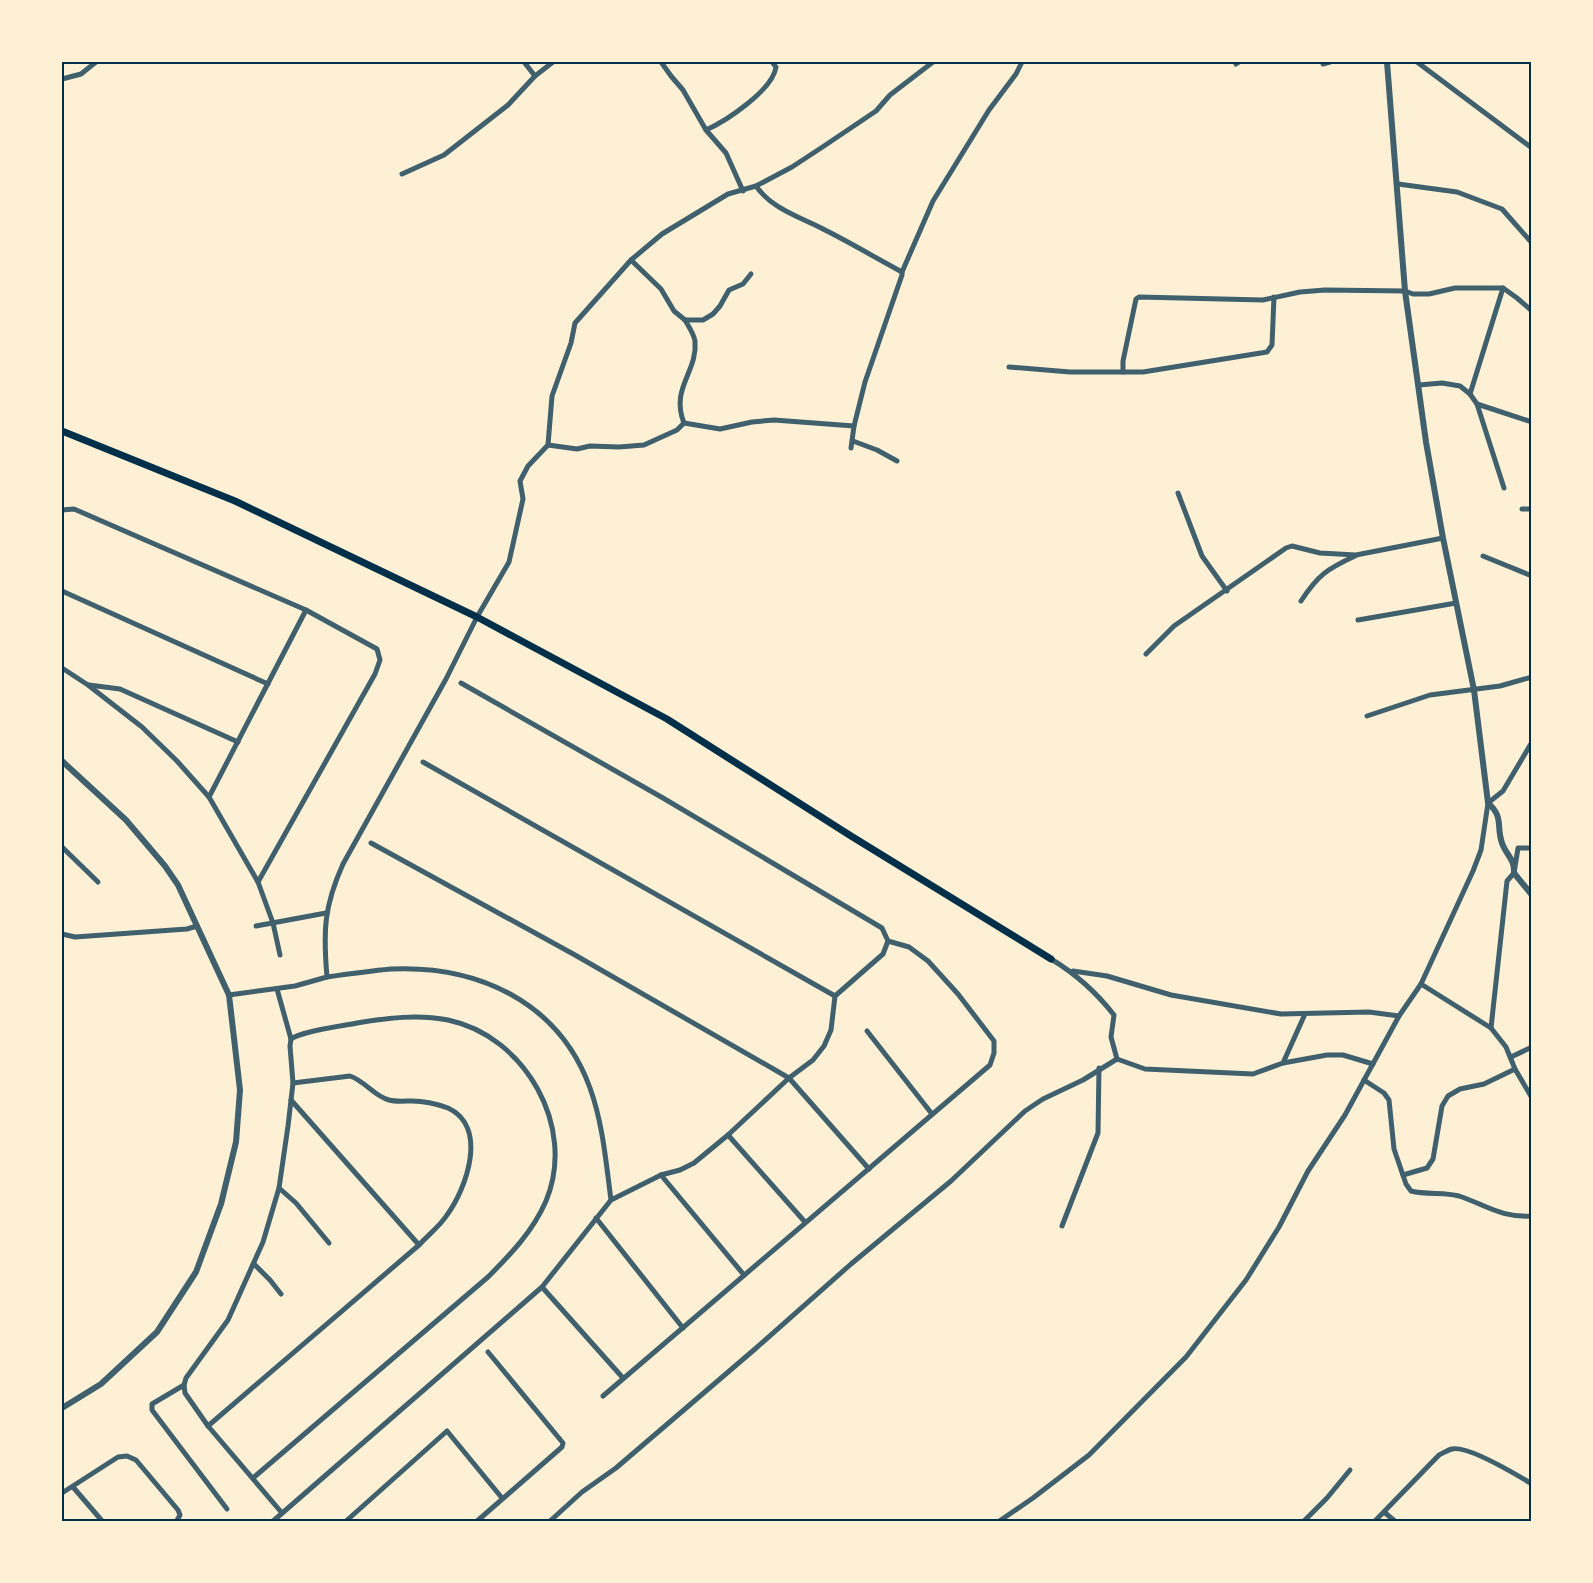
<svg xmlns="http://www.w3.org/2000/svg" width="1593" height="1583" viewBox="0 0 1593 1583" font-family="Cabin,sans-serif">
	<rect width="100%" height="100%" fill="#fdf0d5"/>
	<g fill="none" stroke-linecap="round" stroke-linejoin="round">
		<g stroke="#3f606c" stroke-width="5">
			<polyline points="524,62 535,76"/>
			<polyline points="661,62 671,76 683,90 706,130 726,153 743,191"/>
			<polyline points="1417,62 1532,148"/>
			<polyline points="1236,64 1239,62"/>
			<polyline points="1323,64 1330,62"/>
			<polyline points="62,79 81,74 96,62"/>
			<path d="M706,130C726,121 773,90 776,67L772,62"/>
			<polyline points="402,174 444,155 508,105 535,76 553,62"/>
			<polyline points="1398,184 1457,192 1502,209 1532,243"/>
			<path d="M756,186C772,209 800,217 825,230C851,243 876,258 902,272"/>
			<polyline points="631,260 661,289 674,311 685,320 703,320 713,314 720,306 729,290 743,284 751,274"/>
			<polyline points="1009,367 1070,372 1143,372 1267,352 1272,345 1274,297"/>
			<polyline points="1123,372 1123,361 1136,299 1139,297 1263,300 1300,292 1325,290 1405,291 1413,294 1429,294 1455,288 1503,288 1517,298 1532,311"/>
			<polyline points="1419,385 1442,383 1460,386 1470,394 1477,404 1532,422"/>
			<polyline points="1470,394 1503,288"/>
			<polyline points="1477,404 1504,488"/>
			<path d="M684,423C670,388 698,372 695,341C694,334 689,327 685,320"/>
			<polyline points="853,441 877,450 897,461"/>
			<polyline points="548,445 552,396 571,343 575,323 631,260 662,234 728,194 756,186 792,167 824,146 876,111 890,95 933,62"/>
			<polyline points="851,448 854,426 865,382 902,275 902,272 933,201 989,110 1016,74 1022,62"/>
			<polyline points="1178,493 1202,556 1227,591"/>
			<polyline points="1522,509 1532,509"/>
			<polyline points="62,510 74,509 306,610 377,649 380,660 375,674 258,882"/>
			<polyline points="1483,556 1532,576"/>
			<polyline points="62,591 268,684"/>
			<path d="M1301,601C1318,575 1327,569 1355,556"/>
			<polyline points="1358,620 1456,603"/>
			<polyline points="1146,654 1174,626 1286,548 1292,546 1320,553 1356,555 1443,538"/>
			<polyline points="62,668 88,685 142,727 177,761 209,797 258,882 273,923 280,955"/>
			<polyline points="461,683 663,798 882,928 888,941 909,947 928,961 958,994 994,1041 994,1053 990,1065 603,1396"/>
			<polyline points="89,685 120,689 238,742"/>
			<polyline points="1367,716 1430,695 1500,686 1532,677"/>
			<polyline points="423,762 835,996"/>
			<polyline points="209,797 306,610"/>
			<polyline points="371,843 575,955 789,1078 869,1169"/>
			<polyline points="62,847 98,882"/>
			<polyline points="256,926 326,913"/>
			<polyline points="62,934 75,937 187,929 197,926"/>
			<path d="M1051,959C1076,974 1096,992 1114,1015L1111,1037L1117,1059L1145,1069L1253,1074L1283,1063L1327,1055H1343L1373,1064"/>
			<polyline points="1073,971 1107,976 1171,995 1281,1014 1369,1012 1399,1016"/>
			<path d="M327,977C348,974 370,971 391,969C478,965 559,1002 590,1088C603,1124 606,1163 611,1200"/>
			<polyline points="1421,984 1491,1028 1506,1047 1515,1069 1532,1098"/>
			<polyline points="277,989 291,1039 290,1046 293,1083 288,1126 279,1188 263,1242 228,1320 186,1378 184,1385 185,1393 208,1426 282,1513"/>
			<path d="M229,995L295,986L327,977C323,931 324,906 343,864L446,679L477,617L509,562L523,499L520,481L528,466L548,445L577,449L590,446L619,447L644,445L677,430L684,423L720,429L752,422L774,420L854,426"/>
			<polyline points="1491,1028 1507,881 1514,873 1518,848 1532,848"/>
			<polyline points="867,1031 932,1114"/>
			<polyline points="1511,1057 1532,1047"/>
			<polyline points="1283,1063 1305,1014"/>
			<path d="M1364,1080L1384,1093L1389,1100L1394,1149L1406,1184L1411,1191C1427,1195 1444,1192 1459,1196C1486,1205 1501,1218 1532,1216"/>
			<polyline points="291,1100 419,1245"/>
			<polyline points="728,1135 805,1222"/>
			<polyline points="661,1175 744,1275"/>
			<polyline points="1403,1175 1427,1168 1433,1159 1442,1106 1448,1096 1460,1089 1484,1084 1515,1069"/>
			<polyline points="279,1188 296,1203 329,1243"/>
			<polyline points="596,1218 683,1328"/>
			<polyline points="1062,1226 1098,1133 1099,1068"/>
			<polyline points="254,1264 270,1280 281,1294"/>
			<polyline points="542,1287 623,1378"/>
			<polyline points="184,1385 152,1404 152,1410 227,1509"/>
			<path d="M208,1426L419,1245C428,1235 440,1226 447,1215C466,1189 489,1127 448,1108C437,1104 424,1101 412,1101C405,1101 396,1102 389,1100C375,1097 365,1081 350,1076L293,1083"/>
			<path d="M253,1478L488,1277C511,1254 533,1231 546,1201C577,1127 525,1036 448,1020C417,1014 388,1018 357,1023C342,1026 302,1031 291,1039"/>
			<polyline points="73,1487 103,1522"/>
			<polyline points="62,1493 118,1457 127,1456 136,1460 178,1510 180,1515 176,1522"/>
			<polyline points="1384,1512 1396,1522"/>
			<polyline points="272,1522 542,1287 611,1200 661,1175 680,1170 694,1163 728,1135 789,1078 813,1060 824,1046 831,1030 835,996 883,954 888,941"/>
			<polyline points="345,1522 447,1431 502,1498"/>
			<polyline points="476,1522 562,1447 563,1443 488,1352"/>
			<polyline points="549,1522 582,1492 616,1468 755,1349 851,1264 951,1181 1025,1111 1043,1099 1083,1080 1117,1059"/>
			<polyline points="998,1522 1033,1498 1089,1455 1186,1357 1246,1280 1279,1227 1308,1171 1345,1115 1399,1016 1421,984 1473,871 1481,850 1488,803 1503,791 1532,742"/>
			<polyline points="1303,1522 1327,1498 1350,1470"/>
			<path d="M1374,1522L1439,1455C1443,1453 1448,1450 1452,1449C1468,1445 1517,1475 1532,1484"/>
		</g>
		<g stroke="#3f606c" stroke-width="6">
			<path d="M1387,62L1405,291L1426,442L1443,538L1474,690L1488,803C1504,817 1496,826 1502,843C1506,855 1515,859 1514,873L1532,895"/>
			<polyline points="62,761 126,820 165,866 178,885 229,995 240,1090 236,1142 221,1204 196,1272 157,1332 101,1384 62,1408"/>
		</g>
		<polyline stroke="#003049" stroke-width="7" points="62,431 235,501 477,617 667,719 851,836 1051,959"/>
	</g>
	<rect width="1593" height="1583" fill="none" stroke="#fdf0d5" stroke-width="126"/>
	<rect x="63" y="63" width="1467" height="1457" fill="none" stroke="#003049" stroke-width="2"/>
</svg>
